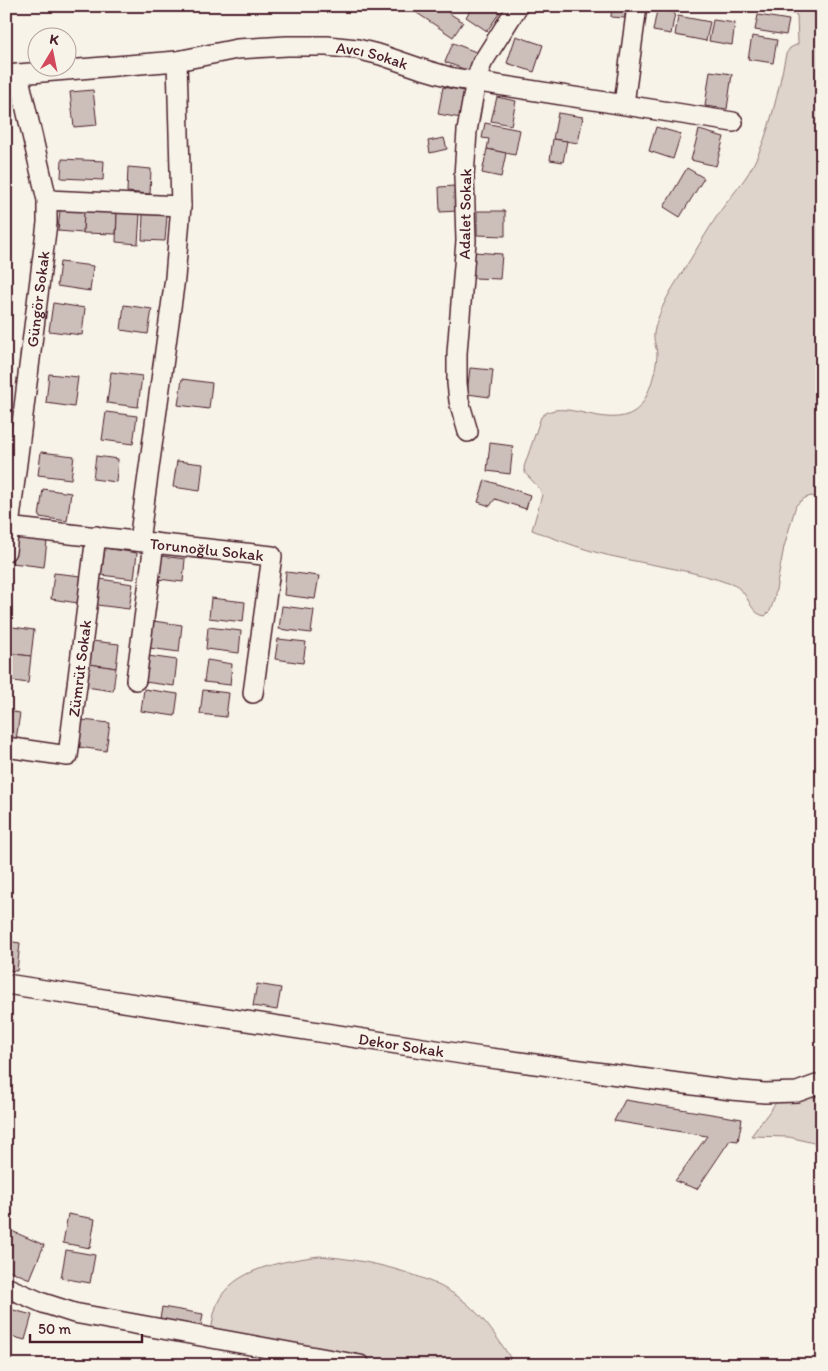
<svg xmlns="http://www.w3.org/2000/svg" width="828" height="1371" viewBox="0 0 828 1371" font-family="Itim,sans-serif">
	<rect width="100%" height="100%" fill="#f7f3e8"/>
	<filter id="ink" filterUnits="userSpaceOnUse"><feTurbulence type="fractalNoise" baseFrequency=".02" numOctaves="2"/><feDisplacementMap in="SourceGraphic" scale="10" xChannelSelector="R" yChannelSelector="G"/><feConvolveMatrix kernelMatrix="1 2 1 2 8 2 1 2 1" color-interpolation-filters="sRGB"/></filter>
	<g filter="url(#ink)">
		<g fill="#ded4cc" stroke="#947a7c">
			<path d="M753,6H822V425L816,441L815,453V463L822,474V499L811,496L805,498L796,505L784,547L774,600L770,611L765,616C747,613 751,591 731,584C695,571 657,566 620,558C589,552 561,541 532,530L542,495L540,489L525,473L524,467L541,417C562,395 606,431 635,411C648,402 656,371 657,355C657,348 653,341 654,333C655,325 659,316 662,308C668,294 677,281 685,268C697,249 708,229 721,210C731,196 744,182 752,167C770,134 778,91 786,54L790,48L798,44L797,15Z"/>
			<polygon points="822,1083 822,1145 789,1137 751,1136 784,1092"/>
			<path d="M319,1256C363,1259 430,1273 465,1302C486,1319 500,1342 515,1365H360L210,1338C212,1327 213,1314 217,1304C232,1268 285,1261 319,1256Z"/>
		</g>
		<g fill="#ccbfb9" stroke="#4a1f2b">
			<polygon points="413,6 438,6 463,22 453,37 411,9"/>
			<polygon points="473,6 491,6 500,12 487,31 466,17"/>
			<polygon points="612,6 625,6 625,18 611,17"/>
			<polygon points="657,10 675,13 671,34 653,31"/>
			<polygon points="758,15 789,20 786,35 755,30"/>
			<polygon points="678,16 710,22 706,41 675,35"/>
			<polygon points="713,20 735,23 732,45 709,41"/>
			<polygon points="516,36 543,45 534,72 507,63"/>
			<polygon points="752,36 777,40 773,63 748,59"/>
			<polygon points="453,43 476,52 469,71 445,62"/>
			<polygon points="710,71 732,74 727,109 705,106"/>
			<polygon points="443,87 465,91 461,118 438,114"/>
			<polygon points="93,90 97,125 74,127 70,92"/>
			<polygon points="497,97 516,101 511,125 491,121"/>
			<polygon points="558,113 583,117 578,143 553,139"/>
			<polygon points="485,123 520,130 515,155 487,149 489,139 482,138"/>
			<polygon points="656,127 681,134 673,159 649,151"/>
			<polygon points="699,130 724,137 716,166 691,160"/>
			<polygon points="444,138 447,149 430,153 428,141"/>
			<polygon points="553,139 567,141 563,162 550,160"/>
			<polygon points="487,149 506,153 501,177 482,173"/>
			<polygon points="62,159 104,161 103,180 61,178"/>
			<polygon points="128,167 151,169 150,194 127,192"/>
			<polygon points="687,168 704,178 680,217 664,207"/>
			<polygon points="455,186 457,211 440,212 439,187"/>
			<polygon points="60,210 84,211 83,233 58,231"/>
			<polygon points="84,211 117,213 116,234 83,233"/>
			<polygon points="477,211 505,211 505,236 477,235"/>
			<polygon points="117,213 140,214 138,244 116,242"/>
			<polygon points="143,214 167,216 165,241 142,240"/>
			<polygon points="474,252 502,254 500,279 473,278"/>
			<polygon points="60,262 93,266 90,291 57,286"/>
			<polygon points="53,303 85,308 82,335 49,331"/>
			<polygon points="124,305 152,309 148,334 121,330"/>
			<polygon points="470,368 493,370 490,397 467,394"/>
			<polygon points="111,372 142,376 138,407 107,403"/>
			<polygon points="49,374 78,377 74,407 46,403"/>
			<polygon points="182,379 212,383 209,409 178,405"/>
			<polygon points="106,412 137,416 133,444 102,440"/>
			<polygon points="490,443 513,446 510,474 487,471"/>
			<polygon points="41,452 74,456 71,479 38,475"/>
			<polygon points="96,456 118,459 116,482 93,479"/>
			<polygon points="177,461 203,464 200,491 173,487"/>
			<polygon points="485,480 530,495 526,509 495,499 490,506 478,502"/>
			<polygon points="43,489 71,493 67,521 39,517"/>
			<polygon points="16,537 47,541 44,567 12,563"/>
			<polygon points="105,548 137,553 134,579 101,575"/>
			<polygon points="162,556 185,559 183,582 158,579"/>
			<polygon points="286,572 319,576 315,599 284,595"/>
			<polygon points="54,573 81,576 78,603 51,599"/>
			<polygon points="100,579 133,584 129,609 97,605"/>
			<polygon points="211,598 245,602 243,622 209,618"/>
			<polygon points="282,606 314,610 311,633 279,629"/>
			<polygon points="153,621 182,625 179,652 149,648"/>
			<polygon points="6,626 34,630 31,656 6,653"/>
			<polygon points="208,627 241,631 239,653 206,649"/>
			<polygon points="278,639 306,642 303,663 275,659"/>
			<polygon points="92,641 119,644 116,668 89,664"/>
			<polygon points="6,653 31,656 28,683 6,680"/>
			<polygon points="148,656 177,660 174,686 145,682"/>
			<polygon points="207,660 232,664 230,685 204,682"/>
			<polygon points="89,664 116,668 113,691 86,687"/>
			<polygon points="144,689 178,694 175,716 141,711"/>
			<polygon points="203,690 229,693 226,717 200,714"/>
			<polygon points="6,711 20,713 16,740 6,738"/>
			<polygon points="82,720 110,723 106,751 79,747"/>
			<polygon points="6,941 20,943 17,971 6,970"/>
			<polygon points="257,984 281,988 277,1010 253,1006"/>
			<polygon points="625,1100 742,1119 738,1141 730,1140 697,1189 675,1181 707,1136 614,1121"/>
			<polygon points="68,1214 95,1219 90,1248 63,1243"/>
			<polygon points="7,1229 44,1245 30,1279 6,1269"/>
			<polygon points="66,1250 95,1255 90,1283 61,1278"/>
			<polygon points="162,1307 203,1314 201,1326 160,1319"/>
			<polygon points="6,1308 32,1315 25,1340 6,1335"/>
		</g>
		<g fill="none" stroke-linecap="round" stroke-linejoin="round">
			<g stroke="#4a1f2b" stroke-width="22">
				<g id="minor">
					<path id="s1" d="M6,75L177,61L237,49L287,46H327L357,49L381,55L422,69L453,78L733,122"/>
					<polyline points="624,104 637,6"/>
					<polyline points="47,200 181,206"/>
					<polyline points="468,432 459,401 457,383 457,353 466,241 464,176 467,131 476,80 482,63 518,6"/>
					<path id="s2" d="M6,527L272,556L253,693"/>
					<polyline points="139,541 175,278 181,206 177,61"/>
					<path id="s3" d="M6,551L47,223V200L18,74"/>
					<polyline points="136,680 154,543"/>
					<path id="s4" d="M6,747L68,756L96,536"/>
					<path id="s5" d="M6,984L475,1056L731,1090L765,1093L797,1092L822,1083"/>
					<polyline points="6,1287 43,1303 74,1313 360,1365"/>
				</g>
			</g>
			<use href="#minor" stroke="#f7f3e8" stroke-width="19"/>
		</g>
	</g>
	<g text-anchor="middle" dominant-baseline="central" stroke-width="5" stroke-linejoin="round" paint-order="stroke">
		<g font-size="16" fill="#4a1f2b" stroke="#f7f3e8">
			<text stroke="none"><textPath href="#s1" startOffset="369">Avcı Sokak</textPath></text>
			<text transform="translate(465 214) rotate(-89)">Adalet Sokak</text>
			<text stroke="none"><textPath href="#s3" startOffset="254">Güngör Sokak</textPath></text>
			<text stroke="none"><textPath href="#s2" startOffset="202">Torunoğlu Sokak</textPath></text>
			<text stroke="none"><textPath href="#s4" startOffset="151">Zümrüt Sokak</textPath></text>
			<text stroke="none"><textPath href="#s5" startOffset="400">Dekor Sokak</textPath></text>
		</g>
	</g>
	<rect width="828" height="1371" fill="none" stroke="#f7f3e8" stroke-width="25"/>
	<rect x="12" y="12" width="803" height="1346" fill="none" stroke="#4a1f2b" stroke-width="2" filter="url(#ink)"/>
	<g transform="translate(52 52) rotate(10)"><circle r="24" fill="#f7f3e8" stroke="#b29e9c"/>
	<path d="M0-4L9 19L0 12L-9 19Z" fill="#d1495b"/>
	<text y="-8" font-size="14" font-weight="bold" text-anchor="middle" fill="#4a1f2b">K</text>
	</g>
	<path d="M30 1334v8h112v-8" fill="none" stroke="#4a1f2b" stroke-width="2.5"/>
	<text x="38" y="1334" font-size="15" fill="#4a1f2b" stroke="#f7f3e8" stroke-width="4" paint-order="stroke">50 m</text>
</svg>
